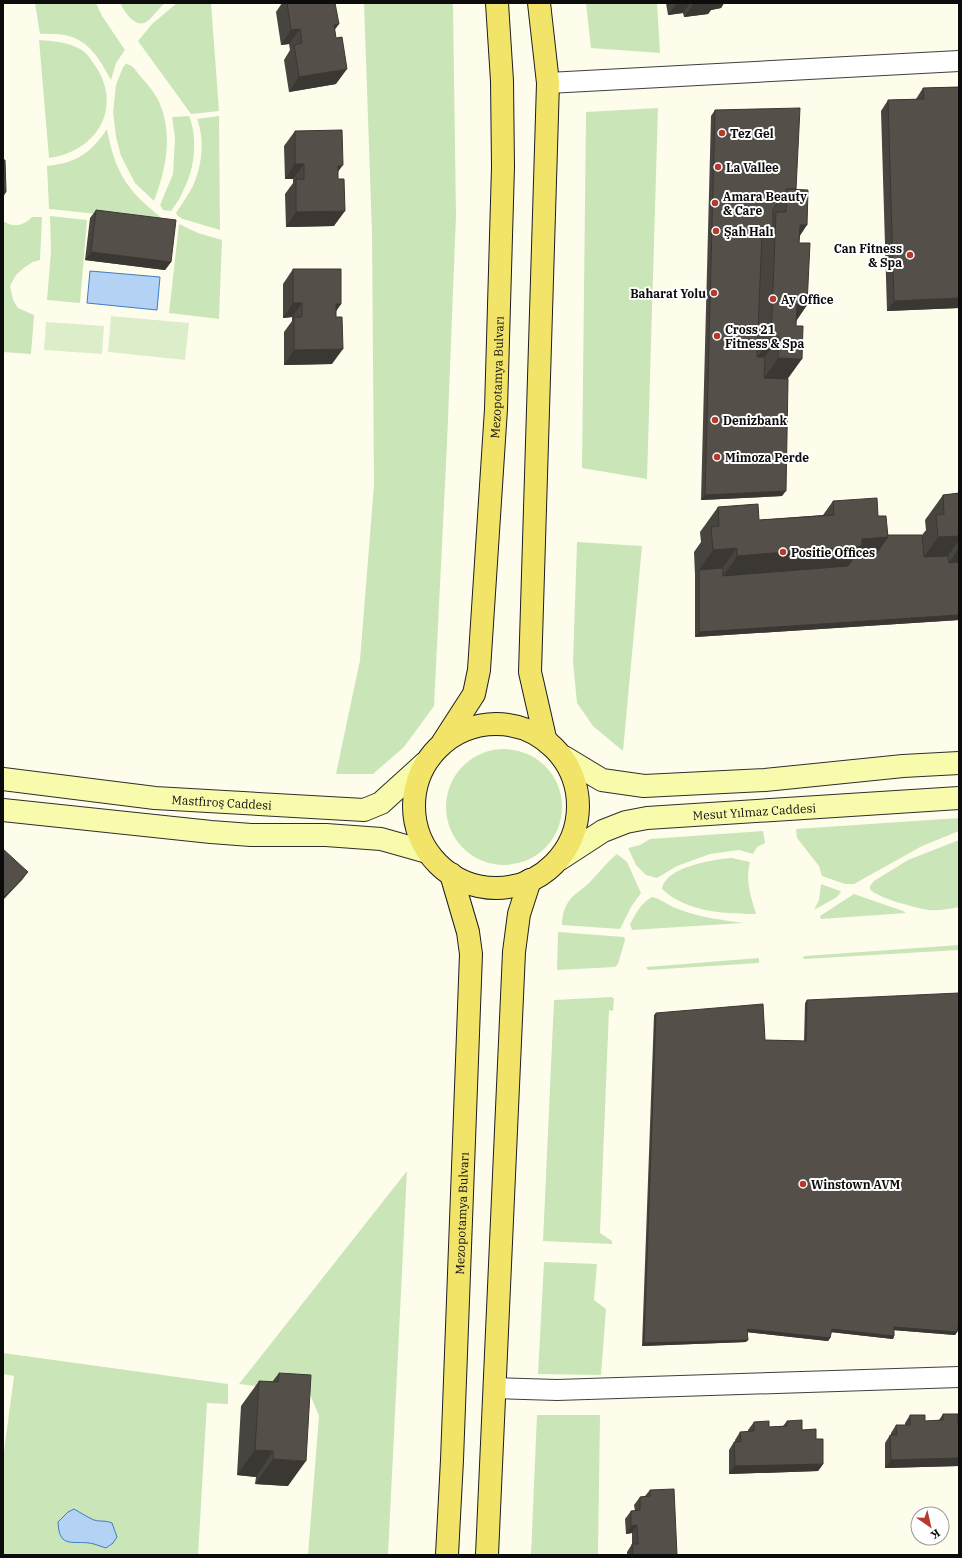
<svg xmlns="http://www.w3.org/2000/svg" width="962" height="1558" viewBox="0 0 962 1558" font-family="'IBM Plex Serif',serif">
	<rect width="100%" height="100%" fill="#fefdec"/>
	<g fill="#cae6b8">
		<path d="M35,3H96L102,16L125,50L116,63L111,80C93,46 80,31 40,34Z"/>
		<path d="M120,3H165C159,8 155,14 149,20C137,31 125,13 120,3Z"/>
		<polygon points="177,3 211,3 219,111 191,114 138,41 152,24"/>
		<polygon points="364,3 453,3 456,216 447,444 434,706 404,747 373,774 336,774 360,660 374,485 372,234"/>
		<polygon points="586,3 657,3 660,53 591,48"/>
		<path d="M39,40C52,41 68,42 80,49C88,53 93,63 98,70C122,112 94,152 49,158Z"/>
		<path d="M126,64L130,65L134,68C142,79 155,91 160,104C173,136 166,170 154,201L135,183L121,156L116,137L113,112L116,85L123,67Z"/>
		<polygon points="658,108 647,479 582,468 586,112"/>
		<path d="M189,116C198,138 195,168 184,189C181,197 176,204 171,211L163,210L160,205L173,174L175,138L172,117Z"/>
		<path d="M219,116L220,230L183,219L178,216L176,213C182,204 188,195 193,186C202,166 205,140 197,119Z"/>
		<path d="M107,129C111,151 117,172 131,189C140,201 154,211 165,221L49,209L47,166C76,163 90,154 107,129Z"/>
		<polygon points="50,216 87,220 80,303 47,300 51,251"/>
		<path d="M32,217H42L40,260L33,262L25,267L16,275L10,286L13,300L18,308L34,315L31,354L3,352V221C14,228 23,226 32,217Z"/>
		<polygon points="179,224 198,233 222,240 219,319 169,313"/>
		<polygon points="577,542 642,546 623,751 593,726 577,703 573,662"/>
		<circle cx="504" cy="807" r="58"/>
		<polygon points="959,818 959,831 922,846 854,884 845,884 822,876 819,866 797,838 796,829"/>
		<polygon points="763,831 765,843 757,847 753,854 739,850 710,854 677,866 657,878 646,875 636,865 628,848 640,845 650,839"/>
		<path d="M959,840V907C949,909 938,911 928,910C917,908 876,898 870,889V886L874,881L908,860Z"/>
		<path d="M617,854L627,862L641,893L631,907L620,929L562,925C562,911 567,900 578,892C581,889 585,887 588,884C598,874 606,863 617,854Z"/>
		<path d="M732,858L750,862C745,880 751,897 756,914C725,914 686,912 662,889C665,867 714,859 732,858Z"/>
		<polygon points="821,884 840,891 841,892 837,897 814,910 819,900"/>
		<polygon points="854,894 903,911 906,913 821,919 820,916"/>
		<path d="M652,897C662,899 669,906 678,909C699,917 722,920 743,923L632,930L630,924C636,913 641,903 652,897Z"/>
		<polygon points="558,932 624,937 625,940 618,964 615,967 557,970"/>
		<polygon points="959,945 959,950 804,959 803,957 805,956"/>
		<polygon points="759,958 759,963 648,970 646,967"/>
		<polygon points="612,997 614,999 613,1011 609,1010 600,1233 612,1241 612,1244 543,1241 554,1000"/>
		<polygon points="407,1171 388,1555 308,1555 319,1416 309,1392 239,1384"/>
		<polygon points="544,1262 597,1264 594,1300 606,1309 601,1375 538,1374"/>
		<polygon points="3,1353 228,1384 228,1404 207,1403 198,1555 3,1555 3,1459 14,1376 3,1374"/>
		<polygon points="537,1415 600,1415 598,1555 531,1555"/>
	</g>
	<g fill="#dceec9">
		<polygon points="111,316 189,323 185,360 108,352"/>
		<polygon points="46,322 104,326 102,354 44,350"/>
	</g>
	<g fill="#b4d2f3" stroke="#3e7dc6">
		<polygon points="90,271 160,277 157,310 87,303"/>
		<path d="M74,1509C81,1513 87,1517 94,1520C101,1522 105,1520 112,1523L117,1537L113,1543L106,1548C102,1547 98,1545 94,1544C75,1539 59,1551 58,1522L68,1512Z"/>
	</g>
	<g fill="none" stroke-linecap="round" stroke-linejoin="round">
		<g stroke="#3f3f3f" stroke-width="22">
			<g id="minor">
				<polyline points="548,83 959,61"/>
				<polyline points="495,1388 557,1390 959,1377"/>
			</g>
		</g>
		<g stroke="#2e2e2e" stroke-width="24">
			<g id="secondary">
				<polyline points="564,757 602,780 644,786 765,780 903,766 959,763"/>
				<path id="s1" d="M3,779L155,798L364,810L381,803L425,763"/>
				<polyline points="3,810 211,832 251,835 326,835 381,839 427,852"/>
				<path id="s2" d="M560,859L603,831L626,822L647,818L959,798"/>
			</g>
		</g>
		<g stroke="#1d1d1d" stroke-width="24">
			<g id="primary">
				<polyline points="539,3 548,83 530,672 545,738"/>
				<circle cx="496" cy="806" r="82"/>
				<path id="s3" d="M443,742L474,694L479,670L496,409L503,167L502,81L497,3"/>
				<path id="s4" d="M447,1555L452,1460L471,954L468,932L451,874"/>
				<polyline points="487,1555 514,952 519,914 530,880"/>
			</g>
		</g>
		<use href="#minor" stroke="#fff" stroke-width="20"/>
		<use href="#secondary" stroke="#f8fbab" stroke-width="22"/>
		<use href="#primary" stroke="#f1e469" stroke-width="22"/>
	</g>
	<g fill="#48443f">
		<polygon points="282,3 335,3 335,30 336,84 289,92 284,60 290,50 289,44 281,45 276,12"/>
		<polygon points="666,3 724,3 721,8 711,10 708,14 684,17 683,13 668,15"/>
		<polygon points="959,87 959,308 887,311 881,111 888,100 916,99 923,88"/>
		<polygon points="715,110 796,189 800,237 799,243 807,305 796,321 788,379 782,496 701,500 711,116"/>
		<polygon points="295,131 338,172 334,226 286,227 285,194 293,183 293,179 285,179 284,146"/>
		<polygon points="96,210 171,262 165,270 85,260 90,218"/>
		<polygon points="293,269 341,304 336,310 332,364 284,365 284,332 292,321 292,317 283,318 283,284"/>
		<polygon points="959,493 959,620 695,637 695,575 694,552 701,542 700,532 718,507 759,520 823,515 833,501 878,516 888,535 922,535 926,530 925,520 943,495"/>
		<polygon points="807,1000 958,1325 957,1332 955,1335 894,1330 894,1336 893,1339 831,1332 830,1338 828,1341 747,1332 746,1342 642,1346 654,1015 656,1013 765,1040 804,1041 805,1003"/>
		<polygon points="279,1373 288,1486 255,1484 256,1477 237,1475 241,1406 259,1381 272,1382"/>
		<polygon points="943,1414 959,1423 959,1466 885,1468 885,1443 890,1435 891,1435 891,1433 896,1425 905,1425 905,1423 910,1415 925,1421 939,1420"/>
		<polygon points="787,1421 802,1430 816,1439 823,1464 818,1471 729,1474 729,1450 734,1442 735,1442 735,1440 740,1432 748,1432 748,1430 754,1422 769,1427 783,1426"/>
		<polygon points="650,1490 677,1555 627,1555 627,1552 632,1544 632,1533 626,1534 625,1519 631,1511 635,1511 634,1505 640,1497 645,1496"/>
	</g>
	<g fill="#3b3733">
		<polygon points="677,3 690,3 683,13 668,15"/>
		<polygon points="694,3 724,3 721,8 711,10 708,14 684,17"/>
		<polygon points="339,24 328,39 334,25"/>
		<polygon points="300,29 289,44 281,45 291,30"/>
		<polygon points="347,69 336,84 289,92 299,77"/>
		<polygon points="295,164 304,164 293,179 285,179"/>
		<polygon points="343,165 332,180 338,166"/>
		<polygon points="3,192 6,192 3,197"/>
		<polygon points="345,211 334,226 286,227 296,212"/>
		<polygon points="800,225 807,225 790,251"/>
		<polygon points="91,252 171,262 165,270 85,260"/>
		<polygon points="959,298 959,308 887,311 894,301"/>
		<polygon points="293,303 302,303 292,317 283,318"/>
		<polygon points="336,304 341,304 331,319"/>
		<polygon points="797,304 807,305 790,330"/>
		<polygon points="771,337 779,337 761,362 754,362"/>
		<polygon points="343,349 332,364 284,365 294,350"/>
		<polygon points="778,358 802,359 784,384 761,383"/>
		<polygon points="786,491 782,496 701,500 705,495"/>
		<polygon points="959,536 959,540 944,561 920,563 938,537"/>
		<polygon points="888,537 870,562 844,571 720,581 737,556 862,539"/>
		<polygon points="737,548 719,573 699,570 713,550"/>
		<polygon points="959,548 959,568 945,569"/>
		<polygon points="959,615 959,620 695,637 699,632"/>
		<polygon points="28,872 22,880 3,900 3,898"/>
		<polygon points="894,1327 957,1332 955,1335 892,1330"/>
		<polygon points="747,1329 830,1338 828,1341 745,1332"/>
		<polygon points="832,1329 894,1336 893,1339 830,1332"/>
		<polygon points="748,1340 746,1342 642,1346 644,1343"/>
		<polygon points="255,1450 273,1451 256,1477 237,1475"/>
		<polygon points="959,1458 959,1466 885,1468 891,1460"/>
		<polygon points="273,1459 306,1461 288,1486 255,1484"/>
		<polygon points="823,1464 818,1471 729,1474 735,1466"/>
		<polygon points="637,1525 632,1533 626,1534 631,1526"/>
	</g>
	<g fill="#544f49" stroke="#3b3733">
		<polygon points="287,3 335,3 339,24 334,25 336,38 342,37 347,69 299,77 294,45 302,43 300,29 291,30"/>
		<polygon points="959,87 959,298 894,301 888,100 924,99 923,88"/>
		<polygon points="800,108 796,189 787,189 773,209 773,232 762,232 757,357 765,357 764,378 788,379 786,491 705,495 715,110"/>
		<polygon points="342,130 343,165 338,166 338,179 344,179 345,211 296,212 296,179 304,179 304,164 295,164 295,131"/>
		<polygon points="3,160 5,160 6,192 3,192"/>
		<polygon points="787,189 808,190 807,225 800,225 799,243 810,243 807,305 797,304 796,326 803,326 802,359 778,358 779,337 771,337 776,212 786,212"/>
		<polygon points="96,210 176,220 171,262 91,252"/>
		<polygon points="293,269 341,269 341,304 336,304 336,317 342,317 343,349 294,350 294,317 302,317 302,303 293,303"/>
		<polygon points="959,493 959,536 938,537 936,515 944,514 943,495"/>
		<polygon points="877,498 878,516 886,516 888,537 862,539 862,546 737,556 737,548 713,550 711,527 719,526 718,507 758,504 759,520 834,515 833,501"/>
		<polygon points="888,535 922,535 924,557 948,556 949,563 959,562 959,615 699,632 699,570 723,568 723,576 848,566 854,558 874,557 888,537"/>
		<polygon points="3,849 28,872 3,898"/>
		<polygon points="959,993 959,1322 957,1332 894,1327 894,1336 832,1329 830,1338 747,1329 748,1340 644,1343 656,1013 763,1004 765,1040 806,1041 807,1000"/>
		<polygon points="279,1373 311,1375 306,1461 273,1459 273,1451 255,1450 259,1381 278,1382"/>
		<polygon points="943,1414 958,1414 958,1423 959,1423 959,1458 891,1460 890,1435 897,1435 896,1425 910,1425 910,1415 925,1415 925,1421 943,1420"/>
		<polygon points="802,1420 802,1430 816,1429 816,1439 823,1439 823,1464 735,1466 734,1442 741,1442 740,1432 754,1431 754,1422 769,1421 769,1427 787,1426 787,1421"/>
		<polygon points="674,1489 677,1555 633,1555 632,1544 638,1544 637,1525 631,1526 631,1511 640,1510 640,1497 650,1496 650,1490"/>
	</g>
	<g fill="#b5392c" stroke="#fff" stroke-width="1.5">
		<circle cx="722" cy="133" r="4"/>
		<circle cx="718" cy="167" r="4"/>
		<circle cx="715" cy="203" r="4"/>
		<circle cx="716" cy="231" r="4"/>
		<circle cx="910" cy="255" r="4"/>
		<circle cx="714" cy="293" r="4"/>
		<circle cx="773" cy="299" r="4"/>
		<circle cx="717" cy="336" r="4"/>
		<circle cx="715" cy="420" r="4"/>
		<circle cx="717" cy="457" r="4"/>
		<circle cx="783" cy="552" r="4"/>
		<circle cx="803" cy="1184" r="4"/>
	</g>
	<g text-anchor="middle" dominant-baseline="central" stroke-width="4" stroke-linejoin="round" paint-order="stroke">
		<g font-size="12" font-weight="bold" fill="#0c0c0c" stroke="#fff" text-anchor="start">
			<text x="730" y="133">Tez Gel</text>
			<text x="726" y="167">La Vallee</text>
			<text x="723" y="196">Amara Beauty<tspan x="723" dy="14">&amp; Care</tspan></text>
			<text x="724" y="231">Şah Halı</text>
			<text x="902" y="248" text-anchor="end">Can Fitness<tspan x="902" dy="14">&amp; Spa</tspan></text>
			<text x="706" y="293" text-anchor="end">Baharat Yolu</text>
			<text x="781" y="299">Ay Office</text>
			<text x="725" y="329">Cross 21<tspan x="725" dy="14">Fitness &amp; Spa</tspan></text>
			<text x="723" y="420">Denizbank</text>
			<text x="725" y="457">Mimoza Perde</text>
			<text x="791" y="552">Positie Offices</text>
			<text x="811" y="1184">Winstown AVM</text>
		</g>
		<g font-size="12" fill="#0c0c0c" stroke="#fff">
			<text stroke="none"><textPath href="#s3" startOffset="375">Mezopotamya Bulvarı</textPath></text>
			<text stroke="none"><textPath href="#s1" startOffset="220">Mastfıroş Caddesi</textPath></text>
			<text stroke="none"><textPath href="#s2" startOffset="205">Mesut Yılmaz Caddesi</textPath></text>
			<text stroke="none"><textPath href="#s4" startOffset="342">Mezopotamya Bulvarı</textPath></text>
		</g>
	</g>
	<rect width="962" height="1558" fill="none" stroke="#0c0c0c" stroke-width="8"/>
	<g transform="translate(930 1526) rotate(146)"><circle r="19" fill="#ffffff" stroke="#9e9e9e"/>
	<path d="M0-3L7 15L0 10L-7 15Z" fill="#b5392c"/>
	<text y="-6" font-size="11" font-weight="bold" text-anchor="middle" fill="#0c0c0c">K</text>
	</g>
</svg>
